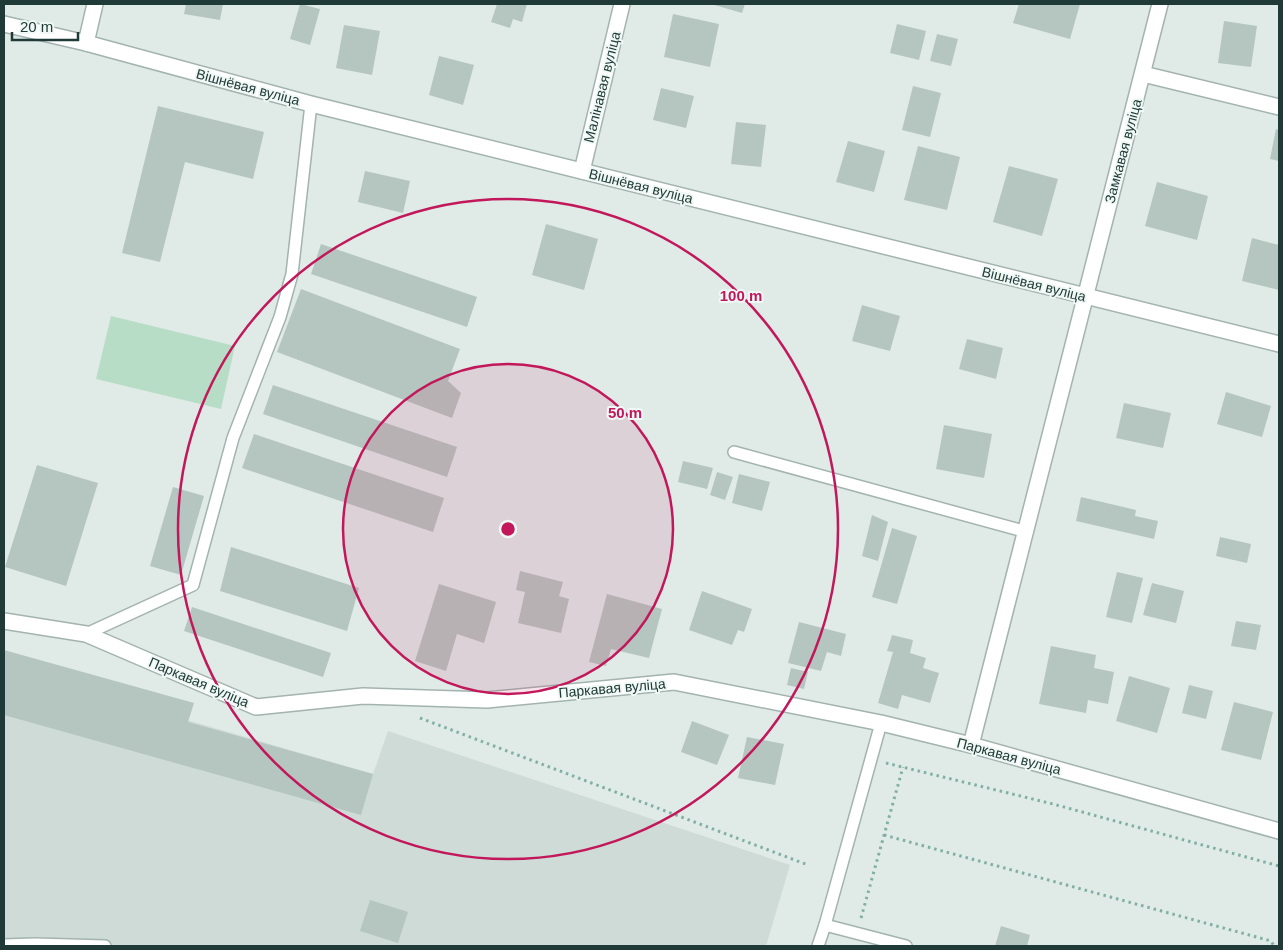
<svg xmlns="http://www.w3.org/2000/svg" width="1283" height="950" viewBox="0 0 1283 950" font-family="Helvetica,sans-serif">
	<rect width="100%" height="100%" fill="#e0ebe7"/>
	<polygon fill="#cedbd6" points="4,667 373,774 388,731 790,865 766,946 4,946"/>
	<polygon fill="#b8ddc6" points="111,316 235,346 221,409 96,379"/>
	<g fill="#b5c6c0">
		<polygon points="186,4 223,4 220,20 184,14"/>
		<polygon points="300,4 320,9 310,45 290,39"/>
		<polygon points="497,4 527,4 522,22 513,19 510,28 491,22"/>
		<polygon points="711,4 745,4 742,13"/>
		<polygon points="1019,4 1080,4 1070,39 1013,23"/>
		<polygon points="673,14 719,24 710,67 664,57"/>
		<polygon points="1224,21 1257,26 1251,67 1218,63"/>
		<polygon points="897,24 926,31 919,60 890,53"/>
		<polygon points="344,25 380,31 372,75 336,68"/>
		<polygon points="937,34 958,39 951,66 930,61"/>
		<polygon points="439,56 474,65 463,105 429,95"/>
		<polygon points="913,86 941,93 930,137 902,130"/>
		<polygon points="661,88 694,96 686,128 653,120"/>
		<polygon points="158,106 264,132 253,179 185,162 160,262 122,253"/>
		<polygon points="736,122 766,125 761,167 731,164"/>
		<polygon points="1276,129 1279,130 1279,161 1270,159"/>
		<polygon points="848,141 885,151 874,192 836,182"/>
		<polygon points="918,146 960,157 947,210 904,200"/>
		<polygon points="1009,166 1058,179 1042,236 993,222"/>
		<polygon points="365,171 410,181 403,213 358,202"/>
		<polygon points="1157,182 1208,196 1197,240 1145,226"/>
		<polygon points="546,224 598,239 584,290 532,275"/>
		<polygon points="1252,238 1279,245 1279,290 1242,281"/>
		<polygon points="321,244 477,297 467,327 311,274"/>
		<polygon points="301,289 460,349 448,381 461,393 452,418 277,352"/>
		<polygon points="862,305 900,316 890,351 852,341"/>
		<polygon points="967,339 1003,348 996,379 959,369"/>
		<polygon points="273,385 457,447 447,477 263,414"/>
		<polygon points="1226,392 1271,406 1262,437 1217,424"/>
		<polygon points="1124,403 1171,413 1163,448 1116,438"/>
		<polygon points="944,425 992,434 984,478 936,469"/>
		<polygon points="254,434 444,498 433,532 242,468"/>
		<polygon points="683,461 713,468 707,489 678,482"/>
		<polygon points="37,465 98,483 66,586 5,567"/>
		<polygon points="717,472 733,477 725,500 710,495"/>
		<polygon points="739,474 770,482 762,511 732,503"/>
		<polygon points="173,487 204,496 181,575 150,566"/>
		<polygon points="1081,497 1136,510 1135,516 1158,521 1154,539 1076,521"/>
		<polygon points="872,515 888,522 878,561 862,556"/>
		<polygon points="892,528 917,536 897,604 872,597"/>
		<polygon points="1220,537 1251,544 1247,563 1216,556"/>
		<polygon points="231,547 359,588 347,631 220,591"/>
		<polygon points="520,571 563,582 559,596 569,599 561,633 518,623 525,592 516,590"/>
		<polygon points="1117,572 1143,578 1132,623 1106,617"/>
		<polygon points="1152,583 1184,591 1176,623 1143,615"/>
		<polygon points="439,584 496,602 484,643 457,634 446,671 415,661"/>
		<polygon points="702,591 752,609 744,632 738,630 732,645 689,630"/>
		<polygon points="607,594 662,609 649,658 611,649 606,666 589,662"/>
		<polygon points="192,607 331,653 323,677 184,631"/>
		<polygon points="1236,621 1261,625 1256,650 1231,646"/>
		<polygon points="799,622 846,634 841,656 827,652 821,671 788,663"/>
		<polygon points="892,635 913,640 910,653 926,658 923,668 939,673 930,703 902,695 898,709 878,703 893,652 887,651"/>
		<polygon points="1051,646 1096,655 1094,668 1114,672 1108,704 1088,700 1086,713 1039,704"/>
		<polygon points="4,650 194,703 188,722 373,774 361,815 4,715"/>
		<polygon points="791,668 808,672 804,689 787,685"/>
		<polygon points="1129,676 1170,688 1157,733 1116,721"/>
		<polygon points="1189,685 1213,691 1206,719 1182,713"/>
		<polygon points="1234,702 1273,712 1261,760 1221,750"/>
		<polygon points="692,721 729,735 717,765 681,752"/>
		<polygon points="747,737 784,744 775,785 738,778"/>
		<polygon points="370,900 408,912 398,943 360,931"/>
		<polygon points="1001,926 1030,935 1027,946 995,946"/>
	</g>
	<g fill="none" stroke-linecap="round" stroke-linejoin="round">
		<g stroke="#a3b3af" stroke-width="14">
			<g id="lane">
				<polyline points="734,452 1027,532"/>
				<polyline points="86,634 193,585 233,438 280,317 292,274 311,104"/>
				<polyline points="825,925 881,723"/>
				<polyline points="4,945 35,944 105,946"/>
				<polyline points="818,946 825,925 906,946"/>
			</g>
		</g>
		<g stroke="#a3b3af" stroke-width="18">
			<g id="street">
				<polyline points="4,24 86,43 311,104 1279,344"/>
				<polyline points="86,43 95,4"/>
				<polyline points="1143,74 1279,107"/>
				<polyline points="582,171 622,4"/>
				<polyline points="4,621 86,634 256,707 363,696 487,700 674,682 881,723 971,745 1279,831"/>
				<polyline points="971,745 1160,4"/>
			</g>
		</g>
		<g stroke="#80afa5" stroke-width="3" stroke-dasharray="2.5 4" stroke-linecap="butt">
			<polyline points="420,718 808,865"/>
			<polyline points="886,763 1053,804 1279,866"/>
			<polyline points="884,835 1271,941 1274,946"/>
			<polyline points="861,918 903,767"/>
		</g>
		<use href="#lane" stroke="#fff" stroke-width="11"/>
		<use href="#street" stroke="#fff" stroke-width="15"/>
	</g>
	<circle cx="508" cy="529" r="165" fill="#c2185b" fill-opacity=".12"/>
	<g fill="none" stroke="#c2185b" stroke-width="2.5">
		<circle cx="508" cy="529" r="165"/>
		<circle cx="508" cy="529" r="330"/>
	</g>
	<g text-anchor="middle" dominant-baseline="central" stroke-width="4" stroke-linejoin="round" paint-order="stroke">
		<g font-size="14" fill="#203b37" stroke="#f0f8f5">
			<text transform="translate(248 87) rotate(15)">Вішнёвая вуліца</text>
			<text transform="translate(602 87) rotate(-76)">Малінавая вуліца</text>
			<text transform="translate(1123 151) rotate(-75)">Замкавая вуліца</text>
			<text transform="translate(641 186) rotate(14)">Вішнёвая вуліца</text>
			<text transform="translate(1034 284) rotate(14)">Вішнёвая вуліца</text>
			<text transform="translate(199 682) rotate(23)">Паркавая вуліца</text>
			<text transform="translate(612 688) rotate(-5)">Паркавая вуліца</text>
			<text transform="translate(1009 756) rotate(15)">Паркавая вуліца</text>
		</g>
	</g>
	<circle cx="508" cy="529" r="8" fill="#c2185b" stroke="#f0f8f5" stroke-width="2.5"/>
	<g font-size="15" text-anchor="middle" font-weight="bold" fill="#c2185b" stroke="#f0f8f5" stroke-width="4" stroke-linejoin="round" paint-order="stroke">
		<text x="741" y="301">100 m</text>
		<text x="625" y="418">50 m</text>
	</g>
	<rect width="1283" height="950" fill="none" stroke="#203b37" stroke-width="10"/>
	<path d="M12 32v8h66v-8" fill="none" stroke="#203b37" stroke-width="2.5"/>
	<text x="20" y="32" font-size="15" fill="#203b37" stroke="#f0f8f5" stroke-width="4" paint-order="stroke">20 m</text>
</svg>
